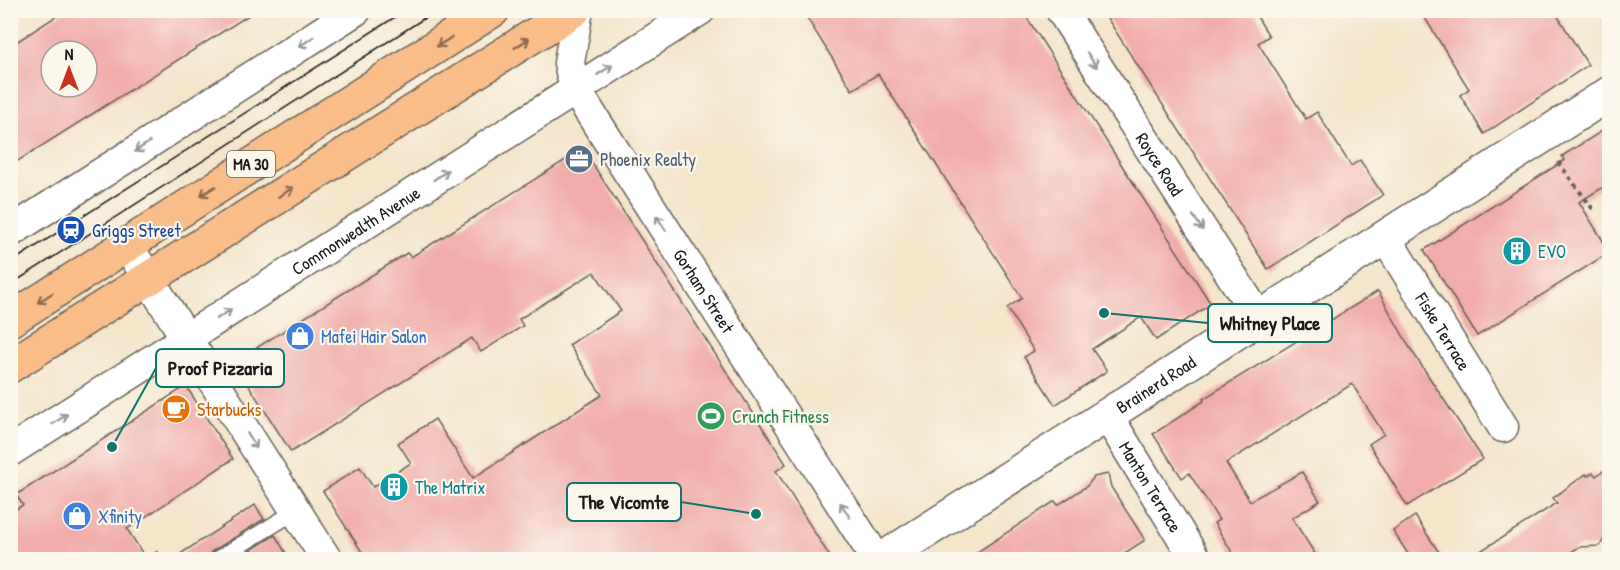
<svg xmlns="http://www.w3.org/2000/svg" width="1620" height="570" viewBox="0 0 1620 570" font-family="'Patrick Hand',sans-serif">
	<rect width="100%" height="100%" fill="#fbf7ec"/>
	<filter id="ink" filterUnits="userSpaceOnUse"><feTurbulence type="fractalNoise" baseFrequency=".0167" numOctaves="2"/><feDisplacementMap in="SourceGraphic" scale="12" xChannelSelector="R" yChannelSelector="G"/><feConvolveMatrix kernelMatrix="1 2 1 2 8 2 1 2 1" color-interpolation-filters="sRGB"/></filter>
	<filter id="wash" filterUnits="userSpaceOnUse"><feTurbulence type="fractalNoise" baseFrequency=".008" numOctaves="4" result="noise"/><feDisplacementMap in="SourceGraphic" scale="24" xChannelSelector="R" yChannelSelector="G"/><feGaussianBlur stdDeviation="1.35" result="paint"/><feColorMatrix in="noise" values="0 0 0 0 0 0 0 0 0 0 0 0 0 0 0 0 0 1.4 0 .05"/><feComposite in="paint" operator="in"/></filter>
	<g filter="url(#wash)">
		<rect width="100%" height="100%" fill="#f4e5cb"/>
		<g id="blocks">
			<g fill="#f0aca9" fill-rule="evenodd">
				<path d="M66,10H257L10,166V46ZM51,51H87V87H51Z"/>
				<polygon points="802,10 1022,10 1211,304 1156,340 1141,317 1092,349 1107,371 1055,405 1024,357 1034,351 1007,308 1022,298 878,74 852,90"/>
				<polygon points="1102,10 1253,10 1269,36 1258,43 1306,119 1317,112 1351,166 1360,160 1383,195 1268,269"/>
				<polygon points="1420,10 1554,10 1588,65 1484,134 1460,95 1469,89"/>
				<polygon points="1610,126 1610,183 1579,202 1610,252 1477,336 1424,250 1565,160 1562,156"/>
				<polygon points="583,149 786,464 776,471 832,560 367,560 323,491 360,467 373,487 411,463 398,443 435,419 473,478 602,395 569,345 621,311 594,272 519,319 523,326 481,352 472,338 291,452 234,362 407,253 411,257"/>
				<polygon points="1378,291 1410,348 1483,459 1407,506 1369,444 1384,434 1352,384 1226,463 1250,501 1302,472 1320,501 1292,518 1319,560 1237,560 1214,523 1219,520 1189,473 1182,478 1153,434 1204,401 1203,399"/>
				<polygon points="186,386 233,459 127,529 147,560 10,560 10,513 23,505 16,495"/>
				<polygon points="1610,466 1610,529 1600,546 1579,547 1559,560 1466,560 1557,503 1553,498 1586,474 1587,476 1593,473 1596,476"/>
				<polygon points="1108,474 1111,487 1145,540 1114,560 965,560 1055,501 1058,505 1087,486 1094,477"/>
				<polygon points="255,505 264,519 211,552 206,560 171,560"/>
				<polygon points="1415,516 1444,560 1412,560 1393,531"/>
				<polygon points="275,535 290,560 235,560"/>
			</g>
		</g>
	</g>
	<g filter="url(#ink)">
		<use href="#blocks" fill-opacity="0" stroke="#686259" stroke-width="1.5"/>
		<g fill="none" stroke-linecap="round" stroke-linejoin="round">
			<g stroke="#686259" stroke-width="18">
				<polyline id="service" points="216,560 296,511"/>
			</g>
			<g stroke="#686259" stroke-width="33">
				<g id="minor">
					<path id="s1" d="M578,10L569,63L575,89L877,560"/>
					<path id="s2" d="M1061,10L1259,318"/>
					<polyline points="10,232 356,10"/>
					<path id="s3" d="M1385,237L1503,427"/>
					<polyline points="127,245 327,560"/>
					<path id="s4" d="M1107,415L1196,560"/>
					<path id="s5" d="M10,451L700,10"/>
				</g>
			</g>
			<g stroke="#686259" stroke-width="36">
				<g id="tertiary">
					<path id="s6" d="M881,560L1610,93"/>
				</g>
			</g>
			<g stroke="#686259" stroke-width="36">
				<g id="primary">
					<polyline points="10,320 493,10"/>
					<path d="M10,366C197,246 387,130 574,10"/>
				</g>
			</g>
			<g stroke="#686259" stroke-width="4" stroke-dasharray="4.5 4.5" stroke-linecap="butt">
				<polyline points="1558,162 1595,212"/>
				<polyline points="147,560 161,550"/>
			</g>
			<use href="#service" stroke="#fff" stroke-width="15"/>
			<use href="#minor" stroke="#fff" stroke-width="30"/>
			<use href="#tertiary" stroke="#fff" stroke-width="33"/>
			<use href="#primary" stroke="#f8bd88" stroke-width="33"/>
			<g stroke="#1c1c1c" stroke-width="1.5">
				<polyline points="10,263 406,10"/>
				<polyline points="10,285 437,10"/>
			</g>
		</g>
		<defs><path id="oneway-shaft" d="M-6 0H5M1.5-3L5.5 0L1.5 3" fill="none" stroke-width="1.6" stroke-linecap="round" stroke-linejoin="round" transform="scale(1.5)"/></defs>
		<g stroke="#999">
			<use href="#oneway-shaft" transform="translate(306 42) rotate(147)"/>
			<use href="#oneway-shaft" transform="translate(1092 60) rotate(57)"/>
			<use href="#oneway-shaft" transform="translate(605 70) rotate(-32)"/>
			<use href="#oneway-shaft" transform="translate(142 147) rotate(147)"/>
			<use href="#oneway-shaft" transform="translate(441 175) rotate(-33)"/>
			<use href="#oneway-shaft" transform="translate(661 223) rotate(-123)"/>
			<use href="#oneway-shaft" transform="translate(1198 223) rotate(57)"/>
			<use href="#oneway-shaft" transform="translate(224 314) rotate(-33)"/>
			<use href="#oneway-shaft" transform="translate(60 419) rotate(-33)"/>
			<use href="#oneway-shaft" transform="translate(252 441) rotate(58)"/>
			<use href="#oneway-shaft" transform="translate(845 510) rotate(-123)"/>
		</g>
		<g stroke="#8a6c52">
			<use href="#oneway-shaft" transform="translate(444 42) rotate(148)"/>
			<use href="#oneway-shaft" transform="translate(522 43) rotate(-33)"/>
			<use href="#oneway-shaft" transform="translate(208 191) rotate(148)"/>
			<use href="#oneway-shaft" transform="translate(286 192) rotate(-32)"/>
			<use href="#oneway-shaft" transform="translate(45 298) rotate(147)"/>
		</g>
	</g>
	<defs>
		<g id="office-disc" transform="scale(1.5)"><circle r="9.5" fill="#5c6f8a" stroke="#fbf7ec"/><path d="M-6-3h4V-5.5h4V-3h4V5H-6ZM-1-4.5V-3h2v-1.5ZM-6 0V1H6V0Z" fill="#fff"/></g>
		<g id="station-disc" transform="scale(1.5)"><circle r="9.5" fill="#1a4fb4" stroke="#fbf7ec"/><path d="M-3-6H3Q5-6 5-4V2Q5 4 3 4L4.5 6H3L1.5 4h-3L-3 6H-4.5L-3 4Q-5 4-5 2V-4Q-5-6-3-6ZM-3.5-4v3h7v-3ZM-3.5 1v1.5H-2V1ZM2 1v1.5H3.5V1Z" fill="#fff"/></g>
		<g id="building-disc" transform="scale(1.5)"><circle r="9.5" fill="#0f9aa8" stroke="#fbf7ec"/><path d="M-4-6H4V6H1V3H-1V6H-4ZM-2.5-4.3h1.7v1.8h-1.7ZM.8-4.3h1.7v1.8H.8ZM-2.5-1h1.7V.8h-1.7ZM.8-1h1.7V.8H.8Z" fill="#fff"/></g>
		<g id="shop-disc" transform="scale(1.5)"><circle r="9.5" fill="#3f7fe0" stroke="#fbf7ec"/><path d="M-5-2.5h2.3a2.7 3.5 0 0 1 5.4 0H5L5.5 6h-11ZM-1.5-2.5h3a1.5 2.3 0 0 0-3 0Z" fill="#fff"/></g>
		<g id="cafe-disc" transform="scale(1.5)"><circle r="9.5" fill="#e8710a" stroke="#fbf7ec"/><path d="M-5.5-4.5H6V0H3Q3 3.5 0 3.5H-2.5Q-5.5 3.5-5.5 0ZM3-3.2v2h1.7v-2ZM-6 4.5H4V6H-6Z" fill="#fff"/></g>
		<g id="stadium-disc" transform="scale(1.5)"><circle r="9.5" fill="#2e9e5b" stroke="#fbf7ec"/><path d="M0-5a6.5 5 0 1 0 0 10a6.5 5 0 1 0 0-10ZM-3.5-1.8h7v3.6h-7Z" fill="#fff"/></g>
	</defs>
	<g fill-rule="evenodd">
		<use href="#office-disc" x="579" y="159"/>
		<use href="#station-disc" x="71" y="230"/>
		<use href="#building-disc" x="1517" y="251"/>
		<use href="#shop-disc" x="300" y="336"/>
		<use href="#cafe-disc" x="176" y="409"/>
		<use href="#stadium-disc" x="711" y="416"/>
		<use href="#building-disc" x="394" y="487"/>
		<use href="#shop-disc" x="77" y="516"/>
	</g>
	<g text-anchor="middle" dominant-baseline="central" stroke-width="4.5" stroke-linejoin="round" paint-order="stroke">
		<rect fill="#fbf7ec" stroke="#5f5e5a" stroke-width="1.5" x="227" y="151" width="48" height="26" rx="4.5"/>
		<g font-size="16" font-weight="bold" fill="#1c1c1c">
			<text x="251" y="164">MA 30</text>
		</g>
		<g font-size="18" fill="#4e5e75" stroke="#fbf7ec" text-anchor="start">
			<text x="600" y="159">Phoenix Realty</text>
		</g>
		<g font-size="18" fill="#1c1c1c" stroke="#fbf7ec">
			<text stroke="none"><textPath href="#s2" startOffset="183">Royce Road</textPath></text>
			<text stroke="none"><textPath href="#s5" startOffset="410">Commonwealth Avenue</textPath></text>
			<text stroke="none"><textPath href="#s1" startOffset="320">Gorham Street</textPath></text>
			<text stroke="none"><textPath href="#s3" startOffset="111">Fiske Terrace</textPath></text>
			<text stroke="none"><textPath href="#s6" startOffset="326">Brainerd Road</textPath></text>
			<text stroke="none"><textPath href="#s4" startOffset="84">Manton Terrace</textPath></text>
		</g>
		<g font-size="18" fill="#164399" stroke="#fbf7ec" text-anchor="start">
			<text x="92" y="230">Griggs Street</text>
		</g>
		<g font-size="18" fill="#0d838f" stroke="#fbf7ec" text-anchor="start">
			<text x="1538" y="251">EVO</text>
			<text x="415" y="487">The Matrix</text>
		</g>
		<g font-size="18" fill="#366cbe" stroke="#fbf7ec" text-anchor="start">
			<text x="321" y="336">Mafei Hair Salon</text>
			<text x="98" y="516">Xfinity</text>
		</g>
		<g font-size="18" fill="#c56008" stroke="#fbf7ec" text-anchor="start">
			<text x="197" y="409">Starbucks</text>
		</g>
		<g font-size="18" fill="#27864d" stroke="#fbf7ec" text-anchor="start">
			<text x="732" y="416">Crunch Fitness</text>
		</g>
	</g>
	<path fill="none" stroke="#0f766e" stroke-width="2" d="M1104 313L1208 323M112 447L156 368M756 514L681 502"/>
	<g fill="#0f766e" stroke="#fbf7ec" stroke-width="2">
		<circle cx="1104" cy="313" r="6"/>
		<circle cx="112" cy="447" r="6"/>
		<circle cx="756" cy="514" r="6"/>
	</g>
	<g fill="#fbf7ec" stroke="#0f766e" stroke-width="2">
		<rect x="1208" y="304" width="124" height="38" rx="6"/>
		<rect x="156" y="349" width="128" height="38" rx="6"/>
		<rect x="567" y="483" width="114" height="38" rx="6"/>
	</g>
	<g font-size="20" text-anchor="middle" font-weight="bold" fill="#1c1c1c">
		<text x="1270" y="330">Whitney Place</text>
		<text x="220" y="375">Proof Pizzaria</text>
		<text x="624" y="509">The Vicomte</text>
	</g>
	<rect width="1620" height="570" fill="none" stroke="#fbf7ec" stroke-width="36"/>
	<g transform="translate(69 69)"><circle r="28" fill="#fbf7ec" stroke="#a29f99" stroke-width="1.5"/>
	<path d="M0-4.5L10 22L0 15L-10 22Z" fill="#c8321e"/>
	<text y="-9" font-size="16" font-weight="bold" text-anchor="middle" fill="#1c1c1c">N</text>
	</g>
</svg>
